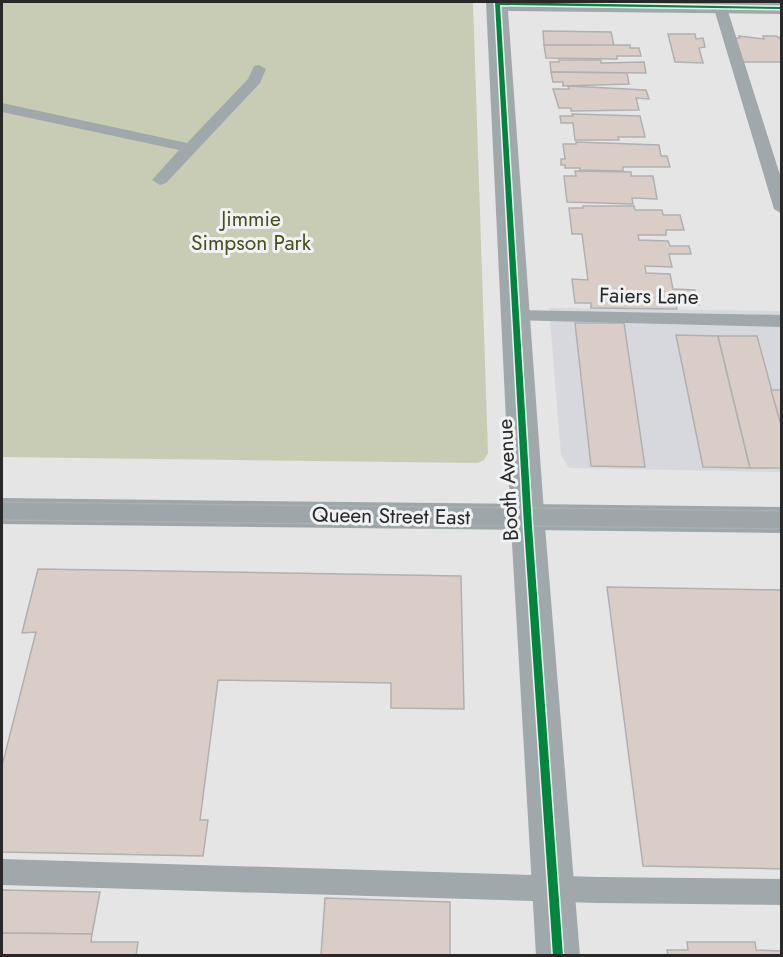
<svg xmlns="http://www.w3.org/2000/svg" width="783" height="957" viewBox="0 0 783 957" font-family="Jost,sans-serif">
	<rect width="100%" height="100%" fill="#e5e5e6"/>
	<polygon fill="#d7d8dd" points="549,308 781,311 781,472 569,468 561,455"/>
	<polygon fill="#c9ccb4" points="2,2 473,2 488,453 484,460 478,463 2,457"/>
	<g fill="#dacdc8" stroke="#b0b0b0" stroke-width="1.5">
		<polygon points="543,31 611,32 614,46 544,45"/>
		<polygon points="668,34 695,34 696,39 703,38 705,47 699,48 703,63 675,62"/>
		<polygon points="739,36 764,39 763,36 776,36 782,39 782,62 742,62 734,38 740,38"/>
		<polygon points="544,45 630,45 630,48 639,48 641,56 617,56 617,59 546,58"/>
		<polygon points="559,60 601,60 601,63 644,62 646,73 551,72 550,62 559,62"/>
		<polygon points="551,72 627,73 629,84 563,86 563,82 553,82"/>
		<polygon points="568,86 646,90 649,99 636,98 639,110 571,111 571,108 559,108 553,89 569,89"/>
		<polygon points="572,114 640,116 645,137 618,137 619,140 575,140 573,123 561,123 560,116 573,116"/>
		<polygon points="576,142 659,145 661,156 667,156 670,167 623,167 623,171 580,170 580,168 565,168 565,165 561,165 561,159 565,159 563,144 576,144"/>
		<polygon points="575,171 631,172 631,176 653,176 657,199 632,198 633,204 567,202 564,176 576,176"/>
		<polygon points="583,206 634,206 635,210 662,210 663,215 680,215 684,230 666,230 666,235 638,235 639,240 668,241 670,246 689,246 691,254 669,254 672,267 645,266 646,273 670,274 673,289 695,290 699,305 676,305 677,309 591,308 591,303 575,303 572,279 588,280 582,234 572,234 569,208 583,208"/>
		<polygon points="575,323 624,323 645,467 591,466"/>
		<polygon points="676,335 718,336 750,468 703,467"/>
		<polygon points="718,336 757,336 782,428 782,468 750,468"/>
		<polygon points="771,390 782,390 782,428"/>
		<polygon points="38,569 461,576 464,709 391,708 391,683 218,680 200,820 208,820 203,856 2,852 2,766 36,632 22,633"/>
		<polygon points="607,587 782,590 782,869 643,866"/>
		<polygon points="2,890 100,892 92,934 2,933"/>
		<polygon points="325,898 450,902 450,956 321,956"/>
		<polygon points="2,933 92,934 91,942 138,942 136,956 2,956"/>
		<polygon points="687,942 755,942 756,950 782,951 782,956 668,956 667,950 688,950"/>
	</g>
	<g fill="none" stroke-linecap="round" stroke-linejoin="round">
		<g fill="#a0a8ac" fill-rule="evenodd">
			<polygon points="712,2 725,2 782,181 782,214 774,209"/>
			<polygon points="259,65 266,69 260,83 166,183 160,185 152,180 179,150 2,112 2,103 187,143 248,79 254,66"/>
			<polygon points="516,310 782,315 782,327 509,320 507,316 509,312"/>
			<polygon points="2,859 598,877 782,879 782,905 598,903 2,885"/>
		</g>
		<polygon fill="#a0a8ac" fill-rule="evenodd" points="486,2 782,2 782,14 508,11 545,526 580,956 536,956 511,526"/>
		<polygon fill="#9fa6aa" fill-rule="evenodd" points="2,498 782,507 782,533 2,524"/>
		<g stroke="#aaaeb0" stroke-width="1.5">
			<polyline points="2,502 782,511"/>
			<polyline points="2,520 782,529"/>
		</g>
		<g stroke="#f1f2f4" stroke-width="3">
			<polygon id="cycleway" points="495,2 782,7 782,9 500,5 532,526 563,956 553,956 524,526"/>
		</g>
		<use href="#cycleway" fill="#00873e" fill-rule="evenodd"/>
	</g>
	<g text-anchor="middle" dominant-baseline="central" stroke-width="6" stroke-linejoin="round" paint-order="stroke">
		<g font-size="21" fill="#494d1c" stroke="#f1f2f4">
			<text x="251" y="219">Jimmie<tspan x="251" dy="24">Simpson Park</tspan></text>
		</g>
		<g font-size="21" fill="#282829" stroke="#f1f2f4">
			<text transform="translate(649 296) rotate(1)">Faiers Lane</text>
			<text transform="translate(508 480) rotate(-93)">Booth Avenue</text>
			<text transform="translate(391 516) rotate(1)">Queen Street East</text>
		</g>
	</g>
	<rect width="783" height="957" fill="none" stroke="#282829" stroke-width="6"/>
</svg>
